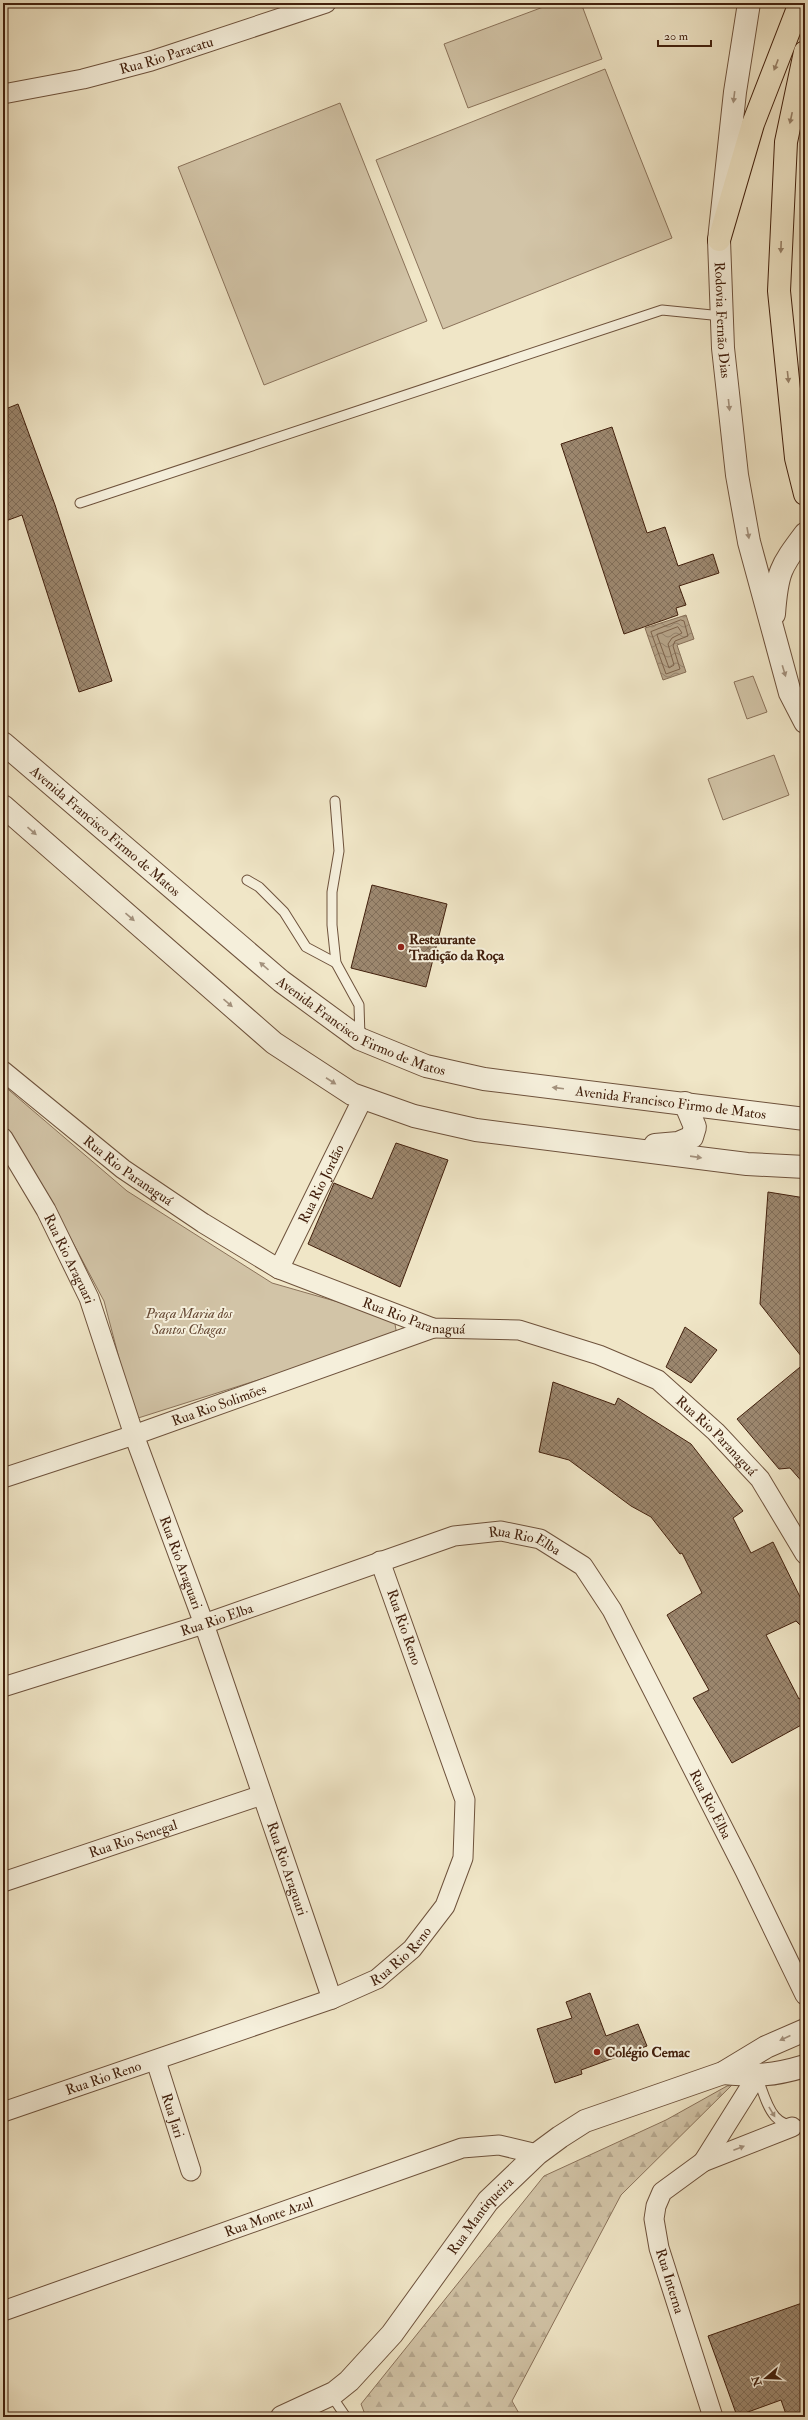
<svg xmlns="http://www.w3.org/2000/svg" width="808" height="2420" viewBox="0 0 808 2420" font-family="'IM FELL Double Pica',serif">
	<defs>
		<pattern id="forest-firs" width="22" height="20" patternUnits="userSpaceOnUse"><rect width="22" height="20" fill="#d2c4a7"/><path d="M5 1l3.5 6h-7zM16 11l3.5 6h-7z" fill="#b6a88f"/></pattern>
		<pattern id="water-waves" width="16" height="10" patternUnits="userSpaceOnUse"><rect width="16" height="10" fill="#b5a388"/><path d="M0 5q4-4 8 0t8 0" fill="none" stroke="#95846e"/></pattern>
		<pattern id="building-cross-hatch" width="8" height="8" patternUnits="userSpaceOnUse"><rect width="8" height="8" fill="#9c876e"/><path d="M0 0l8 8M0 8l8-8" fill="none" stroke="#816e59"/></pattern>
	</defs>
	<rect width="100%" height="100%" fill="#f0e6c7"/>
	<filter id="stains"><feTurbulence type="fractalNoise" baseFrequency=".005" numOctaves="4"/><feColorMatrix values="0 0 0 0 .2 0 0 0 0 .09 0 0 0 0 .02 0 0 0 .5 -.17"/></filter>
	<radialGradient id="worn" r=".72"><stop offset=".6" stop-color="#630" stop-opacity="0"/><stop offset="1" stop-color="#630" stop-opacity=".3"/></radialGradient>
	<g fill="#d2c4a7" stroke="#8a725a">
		<polygon points="554,3 581,3 602,59 468,108 444,44"/>
		<polygon points="605,69 672,238 443,329 376,160"/>
		<polygon points="340,103 427,321 264,385 178,167"/>
		<polygon points="753,676 767,712 747,719 734,682"/>
		<polygon points="774,755 789,795 723,820 708,779"/>
		<polygon points="3,1085 127,1191 272,1283 394,1318 397,1336 135,1419 104,1301 48,1196 3,1128"/>
	</g>
	<polygon fill="url(#forest-firs)" stroke="#8a725a" points="736,2081 621,2195 512,2401 521,2417 366,2417 361,2404 544,2176 666,2120"/>
	<polygon fill="url(#water-waves)" stroke="#876f57" points="686,615 694,639 677,645 686,672 663,680 645,628"/>
	<g fill="none" stroke-linecap="round" stroke-linejoin="round">
		<g stroke="#7c624a" stroke-width="1">
			<polygon points="681,620 684,621 688,636 675,641 673,646 680,669 666,674 651,632"/>
			<polygon points="678,627 682,633 672,638 668,644 674,665 669,668 657,635"/>
		</g>
	</g>
	<g fill="url(#building-cross-hatch)" stroke="#42200d">
		<polygon points="18,404 55,505 112,681 79,692 22,515 3,522 3,410"/>
		<polygon points="612,427 647,533 665,527 678,566 713,554 719,573 679,586 686,605 676,608 678,615 624,634 561,444"/>
		<polygon points="372,885 447,904 426,987 351,968"/>
		<polygon points="396,1143 448,1160 400,1287 308,1244 334,1183 372,1199"/>
		<polygon points="768,1192 805,1198 805,1361 760,1304"/>
		<polygon points="685,1327 717,1350 691,1383 666,1367"/>
		<polygon points="805,1363 805,1485 790,1468 779,1469 737,1419"/>
		<polygon points="553,1382 615,1405 618,1398 691,1444 743,1511 733,1518 751,1553 773,1542 805,1607 805,1630 796,1621 766,1635 799,1699 805,1696 805,1723 732,1763 693,1698 709,1690 667,1615 702,1593 682,1553 680,1554 651,1517 631,1506 569,1460 539,1452"/>
		<polygon points="590,1993 606,2036 638,2024 647,2046 581,2070 582,2074 555,2083 537,2029 572,2018 566,2002"/>
		<polygon points="805,2302 805,2417 787,2417 781,2400 737,2416 708,2336"/>
	</g>
	<g fill="none" stroke-linecap="round" stroke-linejoin="round">
		<g stroke="#6e523c" stroke-width="11">
			<g id="service">
				<polyline points="80,503 662,310 722,316"/>
				<polyline points="335,801 339,851 332,892 332,925 336,963 359,1005 360,1037"/>
				<polyline points="247,880 259,887 284,912 306,947 336,963"/>
				<path d="M757,2076C767,2102 771,2131 805,2125"/>
				<polyline points="331,2395 346,2417"/>
			</g>
		</g>
		<g stroke="#6e523c" stroke-width="21">
			<g id="minor">
				<path id="s1" d="M3,94L83,79L151,61L326,3"/>
				<path id="s2" d="M3,1071L123,1169L203,1223L279,1269L433,1328L519,1330L599,1355L658,1380L716,1432L760,1479L805,1554"/>
				<path id="s3" d="M3,1138L46,1210L89,1298L134,1435L204,1624L332,1999"/>
				<path id="s4" d="M279,1269L363,1098"/>
				<path id="s5" d="M3,1478L134,1435L433,1328"/>
				<path id="s6" d="M3,1687L204,1624L454,1536L501,1531L540,1539L583,1566L612,1610L745,1871L805,1995"/>
				<path id="s7" d="M3,1882L262,1795"/>
				<path id="s8" d="M156,2061L191,2171"/>
				<path id="s9" d="M3,2112L332,1999L377,1979L412,1949L445,1906L463,1858L465,1800L380,1561"/>
				<polyline points="703,2162 757,2076"/>
				<path id="s10" d="M3,2311L462,2148L499,2145L537,2154"/>
				<polyline points="713,2417 659,2248 654,2219 656,2206 662,2192 703,2162 792,2127"/>
			</g>
		</g>
		<g stroke="#6e523c" stroke-width="24">
			<g id="tertiary">
				<path id="s11" d="M749,3L735,92L719,240L723,348L737,475L749,542L790,693L805,722"/>
				<path d="M774,614C777,573 780,567 805,534"/>
				<path id="s12" d="M3,743L281,981L360,1039L426,1066L484,1079L805,1119"/>
				<polyline points="3,806 274,1043 352,1094 414,1116 476,1130 747,1164 805,1167"/>
				<polyline points="655,1145 678,1143 692,1137 695,1127 685,1103"/>
				<path d="M723,2073C757,2076 772,2076 805,2066"/>
				<path id="s13" d="M282,2417L334,2393L349,2381L392,2334L488,2201L537,2154L560,2137L585,2121L723,2073L766,2047L805,2030"/>
			</g>
		</g>
		<g stroke="#42200d" stroke-width="24">
			<g id="motorway">
				<polyline points="805,52 786,142 779,291 796,458 805,494"/>
				<polyline points="719,240 753,124 800,3"/>
			</g>
		</g>
		<use href="#service" stroke="#f5efdb" stroke-width="9"/>
		<use href="#minor" stroke="#f5efdb" stroke-width="19"/>
		<use href="#tertiary" stroke="#f5efdb" stroke-width="22"/>
		<use href="#motorway" stroke="#f0e6c7" stroke-width="22"/>
	</g>
	<defs><path id="oneway-solid" d="M-6-.8H1V-3.2L6.5 0L1 3.2V.8H-6Z"/></defs>
	<g fill="#99836a">
		<use href="#oneway-solid" transform="translate(776 65) rotate(111)"/>
		<use href="#oneway-solid" transform="translate(791 118) rotate(102)"/>
		<use href="#oneway-solid" transform="translate(781 247) rotate(92)"/>
		<use href="#oneway-solid" transform="translate(788 377) rotate(84)"/>
	</g>
	<g fill="#a4927e">
		<use href="#oneway-solid" transform="translate(734 97) rotate(97)"/>
		<use href="#oneway-solid" transform="translate(729 405) rotate(84)"/>
		<use href="#oneway-solid" transform="translate(748 533) rotate(80)"/>
		<use href="#oneway-solid" transform="translate(784 671) rotate(73)"/>
		<use href="#oneway-solid" transform="translate(32 831) rotate(41)"/>
		<use href="#oneway-solid" transform="translate(130 917) rotate(41)"/>
		<use href="#oneway-solid" transform="translate(264 966) rotate(-139)"/>
		<use href="#oneway-solid" transform="translate(228 1003) rotate(41)"/>
		<use href="#oneway-solid" transform="translate(331 1081) rotate(33)"/>
		<use href="#oneway-solid" transform="translate(558 1088) rotate(-173)"/>
		<use href="#oneway-solid" transform="translate(696 1157) rotate(8)"/>
		<use href="#oneway-solid" transform="translate(785 2038) rotate(155)"/>
		<use href="#oneway-solid" transform="translate(772 2112) rotate(59)"/>
		<use href="#oneway-solid" transform="translate(739 2148) rotate(-21)"/>
	</g>
	<g fill="#8f2418" stroke="#f5efdb" stroke-width="1.5">
		<circle cx="401" cy="947" r="4"/>
		<circle cx="597" cy="2052" r="4"/>
	</g>
	<g text-anchor="middle" dominant-baseline="central" stroke-width="4" stroke-linejoin="round" paint-order="stroke">
		<g font-size="14" fill="#42200d" stroke="#f5efdb">
			<text stroke="none"><textPath href="#s1" startOffset="168">Rua Rio Paracatu</textPath></text>
			<text stroke="none"><textPath href="#s11" startOffset="319">Rodovia Fernão Dias</textPath></text>
			<text stroke="none"><textPath href="#s12" startOffset="135">Avenida Francisco Firmo de Matos</textPath></text>
			<text stroke="none"><textPath href="#s12" startOffset="459">Avenida Francisco Firmo de Matos</textPath></text>
			<text stroke="none"><textPath href="#s12" startOffset="783">Avenida Francisco Firmo de Matos</textPath></text>
			<text stroke="none"><textPath href="#s2" startOffset="160">Rua Rio Paranaguá</textPath></text>
			<text stroke="none"><textPath href="#s4" startOffset="95">Rua Rio Jordão</textPath></text>
			<text stroke="none"><textPath href="#s3" startOffset="138">Rua Rio Araguari</textPath></text>
			<text stroke="none"><textPath href="#s2" startOffset="484">Rua Rio Paranaguá</textPath></text>
			<text stroke="none"><textPath href="#s5" startOffset="228">Rua Rio Solimões</textPath></text>
			<text stroke="none"><textPath href="#s2" startOffset="820">Rua Rio Paranaguá</textPath></text>
			<text stroke="none"><textPath href="#s6" startOffset="548">Rua Rio Elba</textPath></text>
			<text stroke="none"><textPath href="#s3" startOffset="462">Rua Rio Araguari</textPath></text>
			<text stroke="none"><textPath href="#s6" startOffset="224">Rua Rio Elba</textPath></text>
			<text transform="translate(404 1627) rotate(71)">Rua Rio Reno</text>
			<text stroke="none"><textPath href="#s6" startOffset="884">Rua Rio Elba</textPath></text>
			<text stroke="none"><textPath href="#s7" startOffset="137">Rua Rio Senegal</textPath></text>
			<text stroke="none"><textPath href="#s3" startOffset="786">Rua Rio Araguari</textPath></text>
			<text stroke="none"><textPath href="#s9" startOffset="430">Rua Rio Reno</textPath></text>
			<text stroke="none"><textPath href="#s9" startOffset="106">Rua Rio Reno</textPath></text>
			<text stroke="none"><textPath href="#s8" startOffset="57">Rua Jari</textPath></text>
			<text stroke="none"><textPath href="#s13" startOffset="288">Rua Mantiqueira</textPath></text>
			<text stroke="none"><textPath href="#s10" startOffset="282">Rua Monte Azul</textPath></text>
			<text transform="translate(670 2281) rotate(73)">Rua Interna</text>
		</g>
		<g font-size="14" font-weight="bold" fill="#42200d" stroke="#f5efdb" text-anchor="start">
			<text x="409" y="939">Restaurante<tspan x="409" dy="16">Tradição da Roça</tspan></text>
			<text x="605" y="2052">Colégio Cemac</text>
		</g>
		<g font-size="14" font-style="italic" fill="#664934" stroke="#f5efdb">
			<text x="189" y="1313">Praça Maria dos<tspan x="189" dy="16">Santos Chagas</tspan></text>
		</g>
	</g>
	<rect width="808" height="2420" fill="none" stroke="#f0e6c7" stroke-width="16"/>
	<rect x="4" y="4" width="800" height="2412" fill="none" stroke="#42200d" stroke-width="2"/>
	<rect x="8" y="8" width="792" height="2404" fill="none" stroke="#42200d"/>
	<g transform="translate(766 2378) rotate(251)" stroke="#f5efdb" stroke-width="3" paint-order="stroke">
	<path d="M0-3L7 15L0 10L-7 15Z" fill="#42200d"/>
	<text y="-6" font-size="11" font-weight="bold" text-anchor="middle" fill="#42200d">N</text>
	</g>
	<path d="M658 40v6h53v-6" fill="none" stroke="#42200d" stroke-width="2"/>
	<text x="664" y="40" font-size="12" fill="#42200d" stroke="#f5efdb" stroke-width="3" paint-order="stroke">20 m</text>
	<rect width="100%" height="100%" filter="url(#stains)"/>
	<rect width="100%" height="100%" fill="url(#worn)"/>
</svg>
